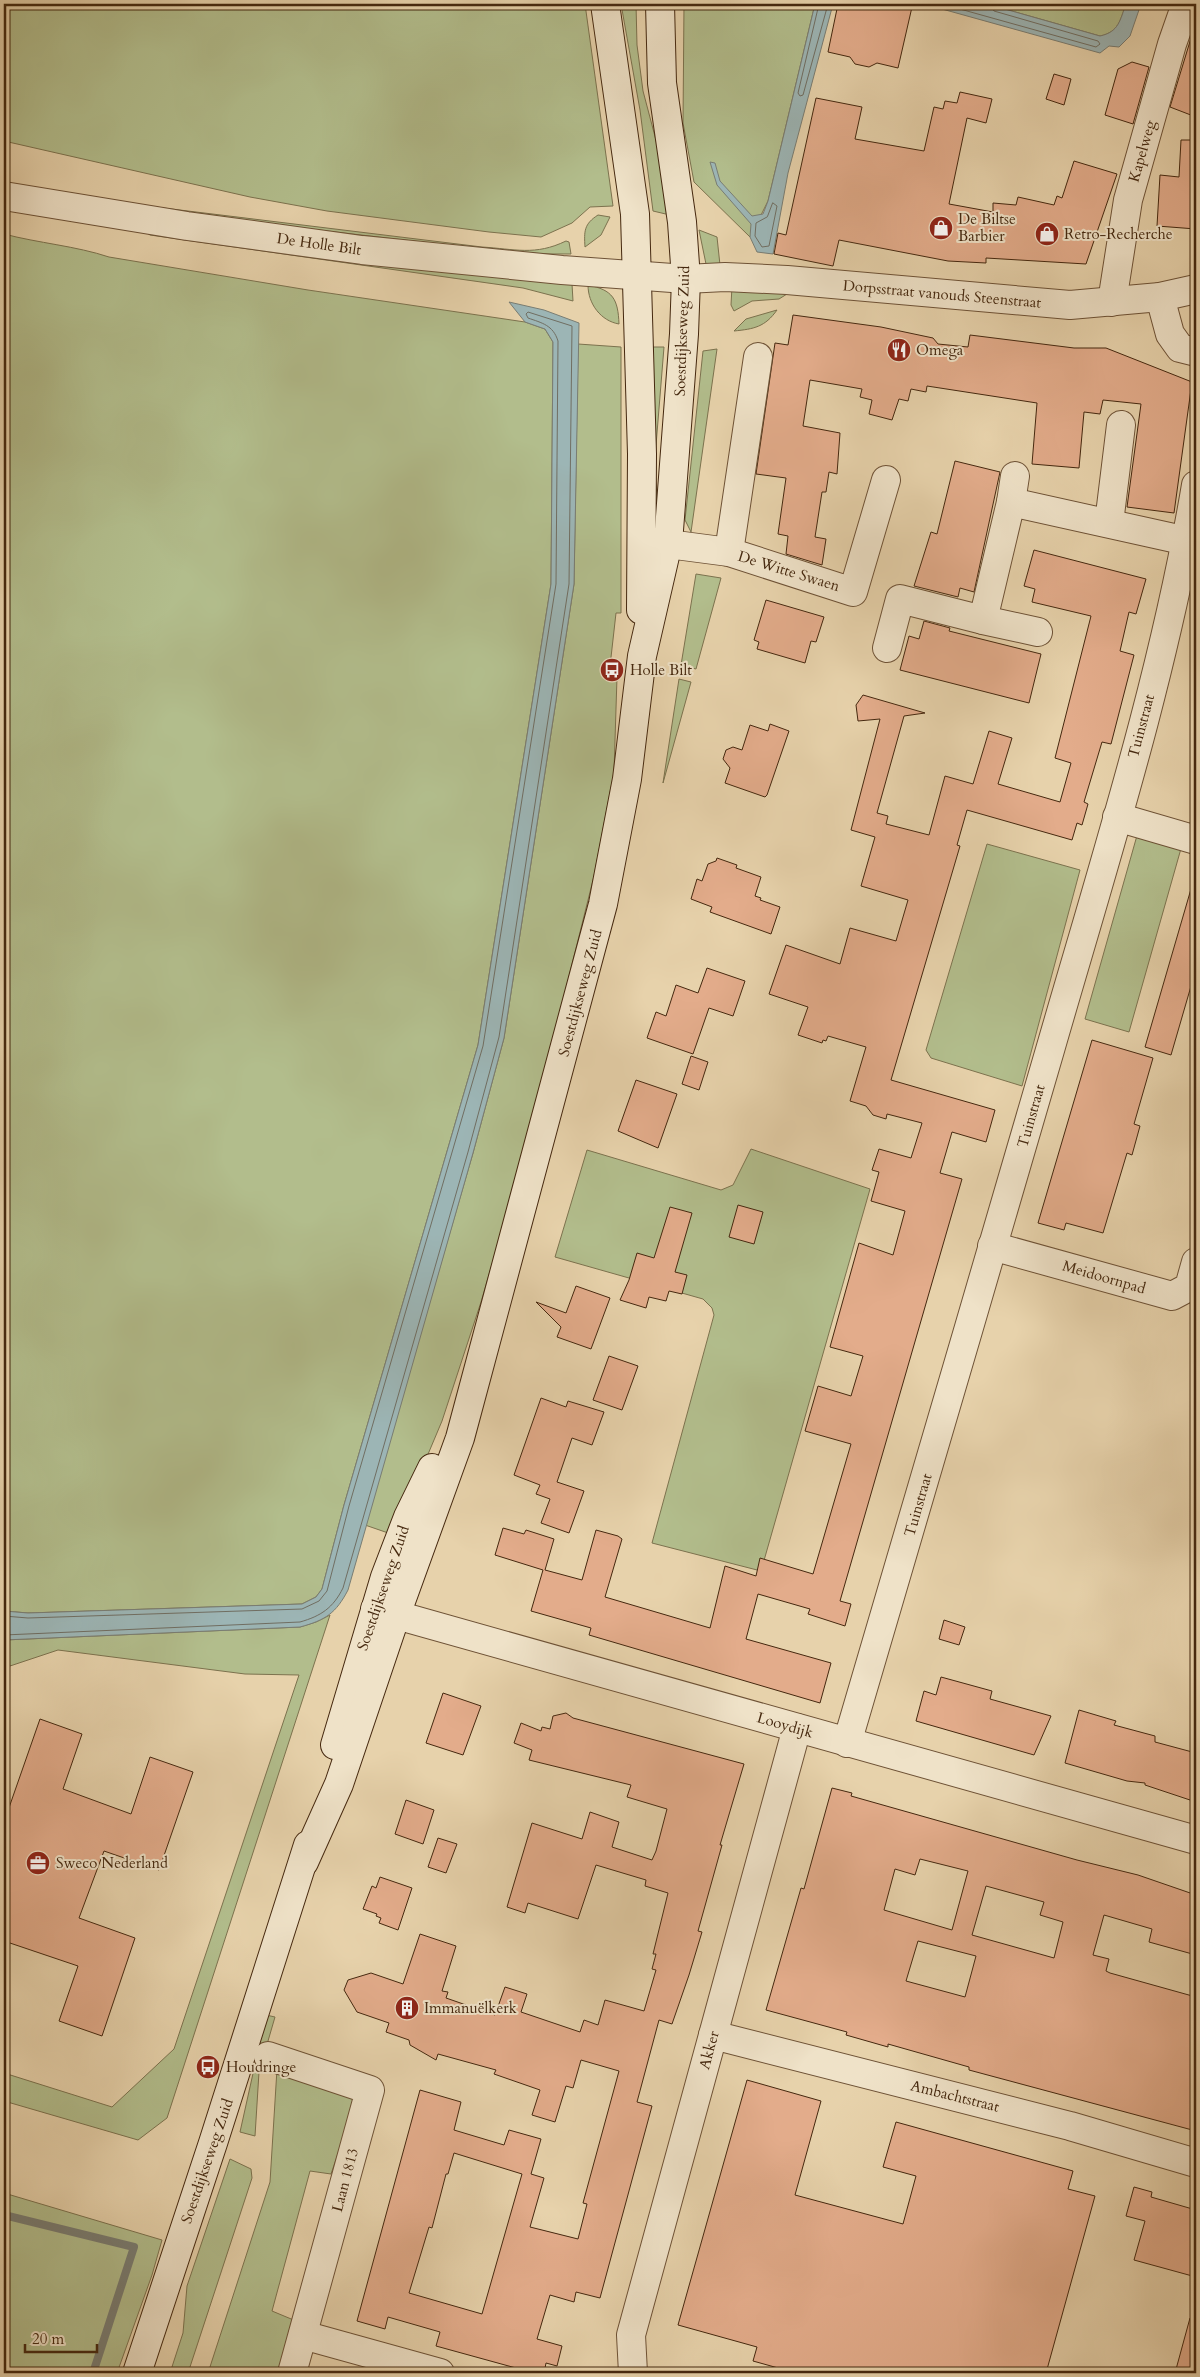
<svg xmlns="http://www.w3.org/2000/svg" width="1200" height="2377" viewBox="0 0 1200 2377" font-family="Cardo,serif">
	<rect width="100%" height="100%" fill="#e7d2ab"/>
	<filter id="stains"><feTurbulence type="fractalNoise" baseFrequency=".004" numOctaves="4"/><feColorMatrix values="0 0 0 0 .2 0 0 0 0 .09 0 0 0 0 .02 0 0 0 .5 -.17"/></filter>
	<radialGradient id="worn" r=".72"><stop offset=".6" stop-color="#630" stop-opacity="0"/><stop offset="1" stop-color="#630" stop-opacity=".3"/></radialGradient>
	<g fill="#b2bd8c" stroke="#7c724e">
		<polygon points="4,4 585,4 613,206 590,207 572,223 541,237 489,232 327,211 250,197 4,141"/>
		<polygon points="621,4 636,4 637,45 643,91 662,163 670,215 653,211 640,110"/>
		<polygon points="684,4 815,4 768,201 750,237 694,182 683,123"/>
		<path d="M987,4H1126C1120,20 1119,32 1100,36Z"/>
		<path d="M147,206L482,247C515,249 535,256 566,241L569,242L571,254C515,255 459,246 404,240C318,230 232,220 147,206Z"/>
		<path d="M598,215L610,217L601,235L585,247C584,231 584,224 598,215Z"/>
		<polygon points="139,228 572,284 573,301 523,288 150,235"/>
		<polygon points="699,230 717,237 720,265 706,264"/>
		<path d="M4,234C38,243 76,246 109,257L308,290L525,322L545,329L553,342L551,584L478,1045L344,1505L322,1589L316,1597L302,1604L28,1613L4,1611Z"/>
		<path d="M588,285C613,290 618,299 619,324C601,321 588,304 588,285Z"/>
		<polygon points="732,286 795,289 779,299 752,301 734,311 731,305"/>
		<path d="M777,310C765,327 754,329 734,331L746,319Z"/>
		<polygon points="578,344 621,347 621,613 616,613 609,675 617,677 614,772 594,876 528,1141 481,1302 442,1421 394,1535 365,1525 473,1153 504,1038 574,584"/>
		<polygon points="647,347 664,347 654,470 659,510 656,514 650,511"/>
		<polygon points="717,349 691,532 685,520 703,351"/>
		<polygon points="696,574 721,578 696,669 681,665"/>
		<polygon points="679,679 691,682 663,783"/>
		<polygon points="1138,832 1182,845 1129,1032 1085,1019"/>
		<polygon points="987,844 1080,870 1022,1086 931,1058 926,1050"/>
		<polygon points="751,1149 870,1189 761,1571 652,1543 714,1315 712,1308 703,1299 555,1257 587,1150 721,1190 733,1185"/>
		<polygon points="330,1615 167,2118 138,2140 4,2101 4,2073 112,2107 174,2049 299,1675 245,1674 58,1650 4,1668 4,1640 300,1627 316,1622"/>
		<polygon points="266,2015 275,2017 259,2072 255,2136 240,2132"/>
		<polygon points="277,2069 357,2098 331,2174 310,2171 272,2311 296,2321 279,2373 208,2373 270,2182"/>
		<polygon points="230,2159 251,2169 252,2178 188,2373 170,2373 183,2333 187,2286"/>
		<polygon points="4,2193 162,2240 152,2275 117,2373 4,2373"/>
	</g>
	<g fill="#9cb5b5" stroke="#797d73">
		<polygon points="815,4 833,4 788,173 773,254 757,252 750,237 751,224 717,185 710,162 715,163 720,181 752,216 763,214 768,201"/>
		<path d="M924,4H987L1100,36C1119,32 1120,20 1126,4H1141L1130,36L1119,47L1109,46L1100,53Z"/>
		<path d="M509,302L544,310L579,323L574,584L504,1038L473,1153L348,1590C336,1613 326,1620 300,1627L4,1640V1611L28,1613L302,1604L316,1597L322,1589L344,1505L478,1045L551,584L553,342L545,329L525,322Z"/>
	</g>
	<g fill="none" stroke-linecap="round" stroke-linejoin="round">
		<g stroke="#706e62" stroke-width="1">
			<polyline points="819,4 798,93 800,96 803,95 828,4"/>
			<polyline points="942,4 1096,47 1100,44 1098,41 994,11 990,4"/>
			<polygon points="773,203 777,206 769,246 762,247 755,236 756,223 767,217"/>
			<path d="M4,1616L28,1618L302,1609L319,1601L327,1591L349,1506L483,1046L556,584L558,341C553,325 542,323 528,318L526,314L528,312L572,326L569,584L499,1037L468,1152L343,1588C333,1608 321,1616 300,1622L4,1635"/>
		</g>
		<polyline stroke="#797d73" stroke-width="8" points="4,2215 134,2247 93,2373"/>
	</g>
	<g fill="#e3ac8b" stroke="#45280f" fill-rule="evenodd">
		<polygon points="838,4 898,4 912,7 898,68 877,63 869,67 855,64 850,57 828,52"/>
		<polygon points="1195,25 1196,25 1196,117 1170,107"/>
		<polygon points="1132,62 1149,67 1133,124 1105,115 1118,69"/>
		<polygon points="1054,74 1071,79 1064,105 1046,99"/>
		<polygon points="960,92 992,99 986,123 967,118 949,204 993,212 993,203 1016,205 1018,197 1054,205 1057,196 1062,198 1074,161 1117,174 1086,264 986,258 986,263 948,261 839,240 833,266 774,254 778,233 786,235 816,98 862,107 855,139 924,151 934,107 943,109 945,101 957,103"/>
		<polygon points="1181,140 1196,140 1196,229 1157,226 1160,175 1179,177"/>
		<polygon points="793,315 881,327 933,338 938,344 968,347 970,335 1074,348 1106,348 1192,382 1174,513 1127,507 1141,404 1103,400 1100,414 1084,412 1079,468 1032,464 1037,403 927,386 926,392 911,389 908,401 899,399 892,420 869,414 872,400 860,397 862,389 810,380 803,426 840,433 837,474 829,472 826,492 822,492 815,537 826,539 822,565 786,554 788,536 778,534 786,478 756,474 775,343 788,345"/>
		<polygon points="955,461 1000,472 974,592 960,588 958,597 914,586 931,532 937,534"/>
		<polygon points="1034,550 1146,579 1136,614 1129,612 1120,651 1134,655 1111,744 1102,742 1084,802 1088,804 1082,825 1077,823 1072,840 967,810 957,845 960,846 891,1080 995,1110 986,1142 952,1132 940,1173 962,1179 840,1601 851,1604 845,1626 808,1614 810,1609 758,1594 746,1639 831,1663 820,1703 589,1635 591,1628 531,1611 543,1570 495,1555 503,1528 524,1534 526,1530 554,1539 545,1570 582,1580 596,1530 618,1536 622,1539 605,1597 710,1628 725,1566 756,1576 760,1558 813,1574 851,1444 805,1431 818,1386 851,1396 863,1356 830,1347 859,1243 893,1255 905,1211 871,1201 879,1172 872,1170 879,1149 911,1158 922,1123 887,1114 886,1119 873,1115 866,1106 850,1101 866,1047 828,1036 826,1041 823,1040 822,1043 798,1035 808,1007 769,994 786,945 840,964 850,928 896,941 908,900 861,886 875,837 851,830 880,719 858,721 856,705 863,695 925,713 904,716 877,813 888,816 886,824 929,835 945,776 973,784 989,731 1012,738 998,784 1060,802 1071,763 1055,758 1091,616 1032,602 1035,589 1024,586"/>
		<polygon points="766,600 824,617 816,642 811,641 805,663 757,649 759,642 754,640"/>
		<polygon points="924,621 950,628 949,631 1041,654 1029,703 900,670 909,636 919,639"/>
		<polygon points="770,724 789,731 767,795 765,797 725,783 730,768 723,759 726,750 733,747 742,750 750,725 768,731"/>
		<polygon points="717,858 737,865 736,868 761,877 755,896 761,898 760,900 780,907 771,934 710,912 712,907 691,899 697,879 702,881 708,864 716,861"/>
		<polygon points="1191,889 1196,890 1196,969 1171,1055 1145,1047"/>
		<polygon points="707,968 745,981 733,1016 709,1008 693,1054 647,1038 656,1012 666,1016 676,985 698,993"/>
		<polygon points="1092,1040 1153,1058 1134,1124 1140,1126 1132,1155 1127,1153 1103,1233 1066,1223 1064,1230 1038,1223"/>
		<polygon points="691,1056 708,1062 699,1090 682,1084"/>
		<polygon points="636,1080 677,1094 658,1148 618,1131"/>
		<polygon points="738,1205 763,1212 754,1244 729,1237"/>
		<polygon points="670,1207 692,1213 675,1272 687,1275 682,1294 669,1291 666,1301 649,1297 646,1308 620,1300 629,1280 637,1253 654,1258"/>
		<polygon points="576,1286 610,1298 591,1349 557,1337 561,1327 536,1302 566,1313"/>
		<polygon points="609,1356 638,1366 622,1410 593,1400"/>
		<polygon points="541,1398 566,1407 568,1401 604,1412 592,1445 572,1438 557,1482 584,1491 569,1533 541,1523 550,1499 536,1494 540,1485 514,1475"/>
		<polygon points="944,1620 965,1627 959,1645 939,1639"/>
		<polygon points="941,1677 992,1691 990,1699 1051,1716 1034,1755 916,1721 924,1691 936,1695"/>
		<polygon points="443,1693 481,1706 463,1755 426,1743"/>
		<polygon points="1079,1710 1116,1721 1114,1725 1155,1736 1155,1742 1196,1753 1196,1802 1145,1785 1145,1783 1127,1781 1065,1763"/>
		<path d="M566,1713L573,1718L744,1764L720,1845H722L698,1931L702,1932L689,1975L672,2024L659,2020L637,2102L652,2106L600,2298L576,2292L574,2302L550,2295L537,2339L562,2346L557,2366L546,2363L544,2373H534L436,2346L440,2332L388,2317L385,2329L357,2321L420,2090L461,2102L454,2130L504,2145L509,2130L541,2139L531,2174L544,2178L530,2227L578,2239L587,2204L583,2203L619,2071L581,2060L573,2088L566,2086L555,2122L532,2115L540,2090L494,2074L496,2070L438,2054L436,2060L410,2045L409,2040L386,2032L389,2023L357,2012L344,1990L348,1980L371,1973L403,1984L420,1934L456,1946L442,1991L448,1992L446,1998L495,2015L505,1987L527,1994L521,2012L580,2032L584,2020L598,2025L605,2000L644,2011L656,1970L652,1969L656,1954H653L668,1893L645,1886L646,1880L596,1865L578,1919L528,1903L525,1913L507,1907L532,1823L582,1839L590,1812L619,1822L612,1847L652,1860L656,1851L667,1809L627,1797L631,1785L529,1760L532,1750L514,1743L521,1723L541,1731L542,1727L550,1729L553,1716ZM454,2153L522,2174L482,2314L409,2293L429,2227L432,2228L446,2174H448Z"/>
		<polygon points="40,1719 82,1734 63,1789 131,1814 150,1757 193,1772 159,1870 104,1851 79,1918 135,1938 102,2036 59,2021 78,1966 4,1941 4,1822"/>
		<path d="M832,1788L852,1793L851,1796L1077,1860L1138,1875L1196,1895V1955L1149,1942L1152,1929L1104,1915L1093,1955L1109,1959L1106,1971L1110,1973L1196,1997V2131L969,2070V2067L888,2044V2047L846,2035L847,2032L766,2010L801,1888L804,1889ZM920,1859L968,1871L952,1930L884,1910L895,1869L915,1875ZM986,1886L1044,1902L1040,1915L1063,1922L1054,1958L972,1935ZM918,1941L976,1956L965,1997L906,1981Z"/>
		<polygon points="406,1800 434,1810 423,1844 395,1834"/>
		<polygon points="438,1838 457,1844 446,1873 428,1867"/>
		<polygon points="380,1877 412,1888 398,1930 379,1923 381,1918 376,1916 377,1914 363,1909 372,1886 376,1888"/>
		<polygon points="747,2080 821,2101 795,2195 903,2224 916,2176 883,2167 896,2122 1073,2171 1068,2189 1095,2196 1046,2373 796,2373 753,2361 757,2347 678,2325"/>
		<polygon points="1134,2187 1152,2192 1151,2197 1196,2210 1196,2277 1134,2260 1145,2221 1126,2216"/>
		<polygon points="1190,2318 1196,2319 1196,2373 1175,2373"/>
	</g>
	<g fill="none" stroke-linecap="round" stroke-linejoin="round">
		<g stroke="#6e5236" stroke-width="30">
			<g id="minor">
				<polyline points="4,196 187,226 362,250 562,270 686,279 725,277 787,280 1070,305 1160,297 1196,289"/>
				<polyline points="1160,297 1170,334 1180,348 1196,352"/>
				<polyline points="1112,302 1128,200 1172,44 1186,4"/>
				<polyline points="1011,502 1015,476"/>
				<polyline points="1109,523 1121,425"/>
				<polyline points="645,541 729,552 853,592 886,480"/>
				<polyline points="729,552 758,357"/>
				<polyline points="983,620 1038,632"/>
				<polyline points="887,648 900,599 983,620 1011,502 1187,541"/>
				<polyline points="1117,817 1196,840"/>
				<polyline points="992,1246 1172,1296 1189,1287 1196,1262"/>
				<polyline points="375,1609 1196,1840"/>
				<path d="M847,1743C916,1512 982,1281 1050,1050C1104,863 1164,676 1196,485"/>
				<polyline points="713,2035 1070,2126 1196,2163"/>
				<polyline points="268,2056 370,2090 292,2373"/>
				<polyline points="303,2335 440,2373"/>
				<polyline points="633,2373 631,2335 797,1728"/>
			</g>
		</g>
		<g stroke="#45280f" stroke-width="30">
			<g id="secondary">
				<polyline points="605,4 635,214 642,454 641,610"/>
				<polyline points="335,1745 385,1577 408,1517 432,1468"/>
				<polyline points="304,1862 339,1784 396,1615 460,1438 603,904 627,779 642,656 668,543 684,334 686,279 682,222 662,83 660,4"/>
				<polyline points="137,2373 213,2143 308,1845"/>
			</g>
		</g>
		<use href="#minor" stroke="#efe2c8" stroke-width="28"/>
		<use href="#secondary" stroke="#efe2c8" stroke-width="28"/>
	</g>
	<defs>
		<g id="shop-disc" transform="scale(1.25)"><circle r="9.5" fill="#8f2418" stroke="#efe2c8"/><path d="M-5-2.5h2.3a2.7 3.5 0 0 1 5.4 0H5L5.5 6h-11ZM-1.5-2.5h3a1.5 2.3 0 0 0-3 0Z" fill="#fff"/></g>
		<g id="restaurant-disc" transform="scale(1.25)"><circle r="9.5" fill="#8f2418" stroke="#efe2c8"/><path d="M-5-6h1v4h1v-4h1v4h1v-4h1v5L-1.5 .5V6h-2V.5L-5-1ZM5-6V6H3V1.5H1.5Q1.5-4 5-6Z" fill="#fff"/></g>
		<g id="bus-disc" transform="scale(1.25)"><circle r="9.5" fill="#8f2418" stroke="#efe2c8"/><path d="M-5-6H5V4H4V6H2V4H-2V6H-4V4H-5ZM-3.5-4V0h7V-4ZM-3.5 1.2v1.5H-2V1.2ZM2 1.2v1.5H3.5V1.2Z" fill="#fff"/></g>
		<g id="office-disc" transform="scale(1.25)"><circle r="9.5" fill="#8f2418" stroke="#efe2c8"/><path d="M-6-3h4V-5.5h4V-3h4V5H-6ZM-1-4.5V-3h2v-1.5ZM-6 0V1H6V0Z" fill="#fff"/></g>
		<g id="building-disc" transform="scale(1.25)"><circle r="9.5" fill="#8f2418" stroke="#efe2c8"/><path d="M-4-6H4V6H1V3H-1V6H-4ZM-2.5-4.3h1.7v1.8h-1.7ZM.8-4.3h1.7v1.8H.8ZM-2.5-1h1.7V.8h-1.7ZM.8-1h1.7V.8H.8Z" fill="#fff"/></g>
	</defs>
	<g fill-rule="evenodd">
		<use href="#shop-disc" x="941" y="228"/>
		<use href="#shop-disc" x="1047" y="234"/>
		<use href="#restaurant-disc" x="899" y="350"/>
		<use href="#bus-disc" x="612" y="670"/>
		<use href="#office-disc" x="38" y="1863"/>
		<use href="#building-disc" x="407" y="2008"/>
		<use href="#bus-disc" x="208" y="2067"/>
	</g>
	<g text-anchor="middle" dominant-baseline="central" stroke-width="4" stroke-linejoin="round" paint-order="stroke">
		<g font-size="15" fill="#45280f" stroke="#efe2c8">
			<text transform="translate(1142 151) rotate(-74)">Kapelweg</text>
			<text transform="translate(319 244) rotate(8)">De Holle Bilt</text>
			<text transform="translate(942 294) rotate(5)">Dorpsstraat vanouds Steenstraat</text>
			<text transform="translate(682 331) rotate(-88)">Soestdijkseweg Zuid</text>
			<text transform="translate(789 571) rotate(17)">De Witte Swaen</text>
			<text transform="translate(1141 726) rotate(-75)">Tuinstraat</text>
			<text transform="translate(580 993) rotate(-75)">Soestdijkseweg Zuid</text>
			<text transform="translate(1031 1116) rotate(-74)">Tuinstraat</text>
			<text transform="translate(1104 1277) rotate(16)">Meidoornpad</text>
			<text transform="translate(918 1505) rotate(-74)">Tuinstraat</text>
			<text transform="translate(383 1588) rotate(-71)">Soestdijkseweg Zuid</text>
			<text transform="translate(785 1725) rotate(16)">Looydijk</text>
			<text transform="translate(709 2050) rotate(-75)">Akker</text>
			<text transform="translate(955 2096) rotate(14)">Ambachtstraat</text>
			<text transform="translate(207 2161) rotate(-71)">Soestdijkseweg Zuid</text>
			<text transform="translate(345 2180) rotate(-75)">Laan 1813</text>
		</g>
		<g font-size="15" fill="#45280f" stroke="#efe2c8" text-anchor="start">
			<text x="958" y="219">De Biltse<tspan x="958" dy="17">Barbier</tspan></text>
			<text x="1064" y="234">Retro-Recherche</text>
			<text x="916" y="350">Omega</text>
			<text x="630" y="670">Holle Bilt</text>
			<text x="56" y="1863">Sweco Nederland</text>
			<text x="424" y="2008">Immanuëlkerk</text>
			<text x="226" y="2067">Houdringe</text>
		</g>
	</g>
	<rect width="1200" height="2377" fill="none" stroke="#e7d2ab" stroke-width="20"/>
	<rect x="5" y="5" width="1190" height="2367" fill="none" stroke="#45280f" stroke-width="2.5"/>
	<rect x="10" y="10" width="1180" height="2357" fill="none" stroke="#45280f"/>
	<path d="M25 2344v8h72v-8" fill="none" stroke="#45280f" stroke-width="2.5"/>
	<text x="32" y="2344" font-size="15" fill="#45280f" stroke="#efe2c8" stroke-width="4" paint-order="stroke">20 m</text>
	<rect width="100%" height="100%" filter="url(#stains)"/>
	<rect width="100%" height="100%" fill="url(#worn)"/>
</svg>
